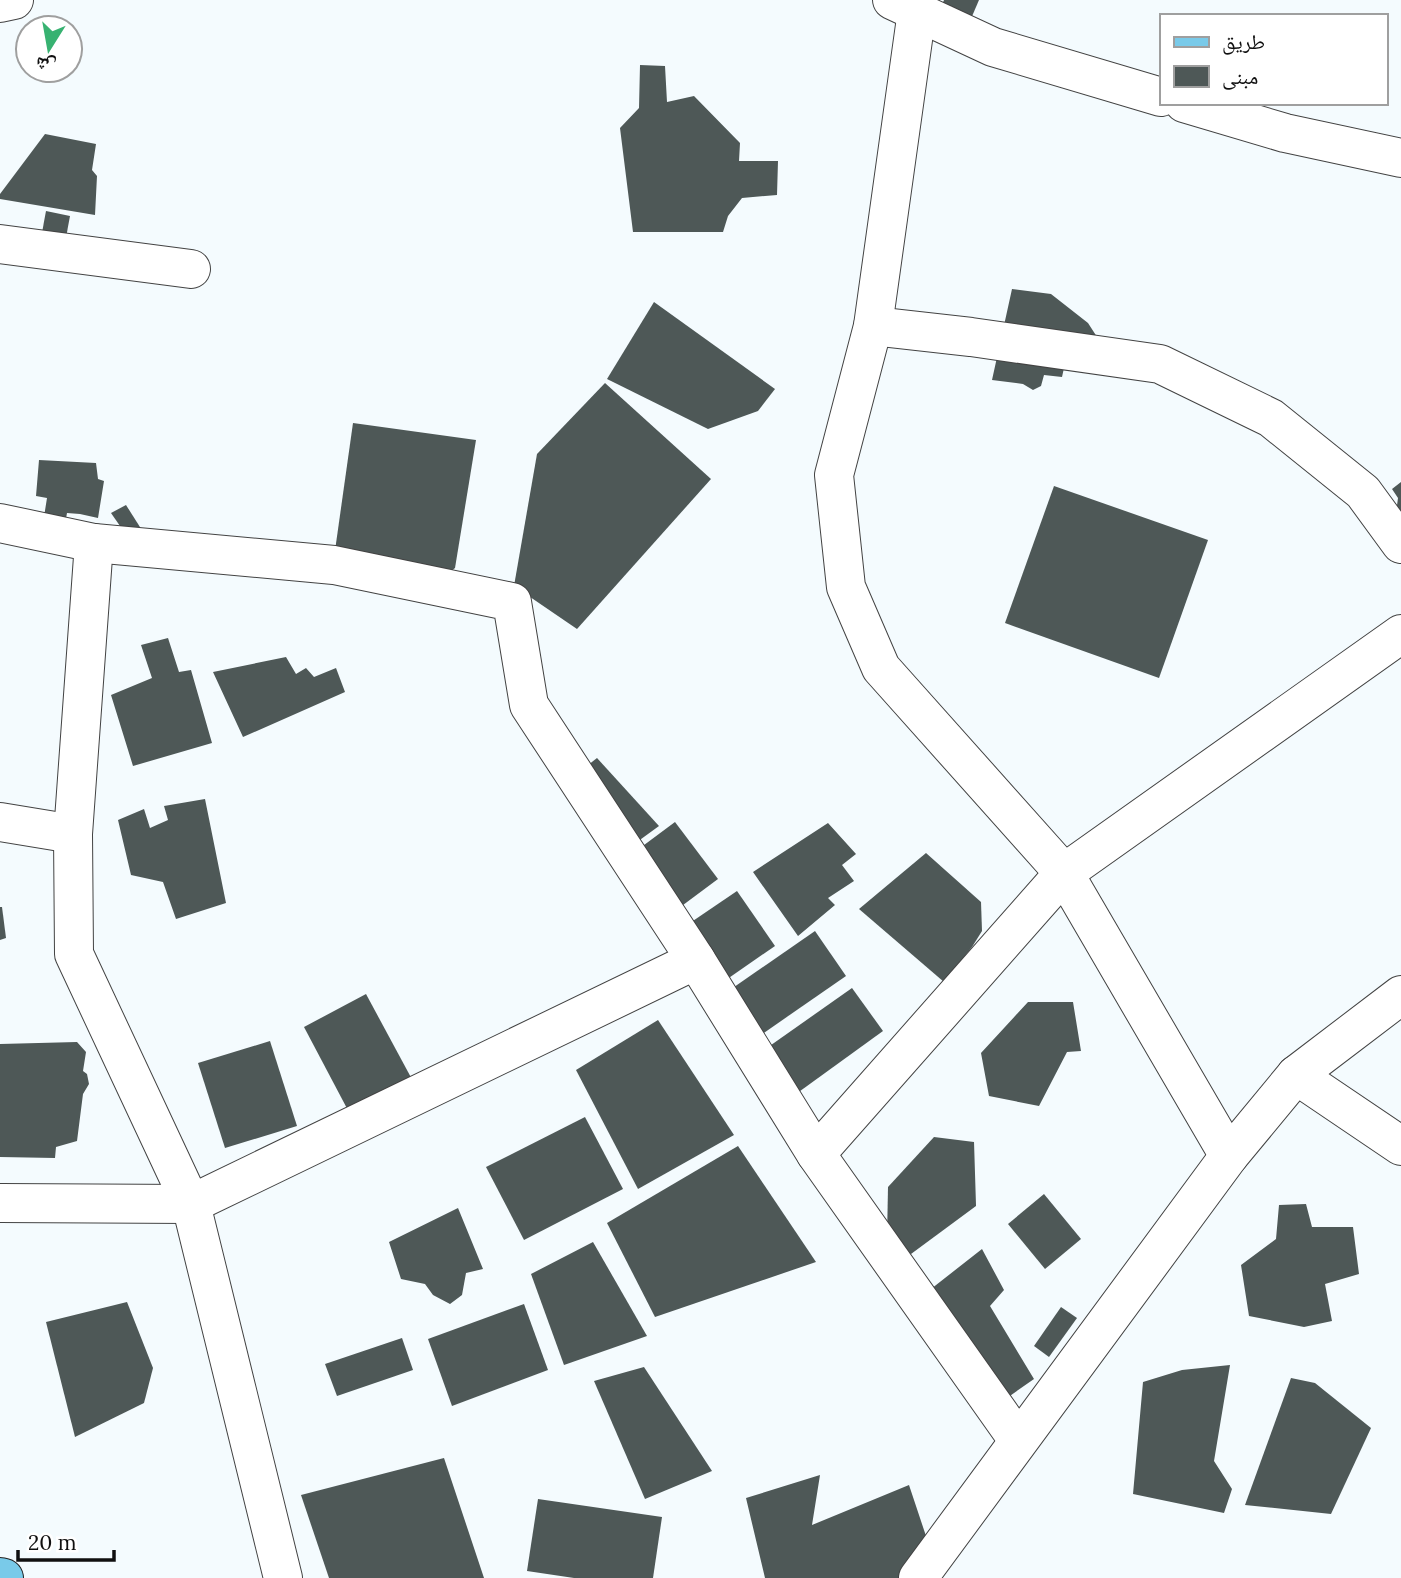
<svg xmlns="http://www.w3.org/2000/svg" width="1401" height="1578" viewBox="0 0 1401 1578" font-family="Lora,'Noto Naskh Arabic',serif">
	<rect width="100%" height="100%" fill="#f4fbfe"/>
	<g fill="#4e5857">
		<polygon points="944,0 979,0 967,28 937,16"/>
		<polygon points="640,65 665,66 667,102 694,96 740,143 739,161 778,161 777,195 742,198 728,216 723,232 633,232 620,128 639,108"/>
		<polygon points="45,134 96,144 92,170 97,176 95,215 0,199 0,194"/>
		<polygon points="46,211 70,216 65,243 41,238"/>
		<polygon points="1012,289 1051,294 1088,323 1108,354 1064,368 1062,377 1044,375 1041,386 1033,390 1023,384 992,380"/>
		<polygon points="654,302 775,389 758,411 708,429 607,379"/>
		<polygon points="605,383 711,479 577,629 514,586 537,454"/>
		<polygon points="353,423 476,440 455,568 425,592 331,579"/>
		<polygon points="39,460 96,463 98,479 104,481 98,518 80,514 67,513 65,524 43,523 47,498 36,496"/>
		<polygon points="1401,482 1401,519 1396,513 1398,498 1392,489"/>
		<polygon points="1054,486 1208,540 1159,678 1005,623"/>
		<polygon points="126,505 152,546 138,552 111,513"/>
		<polygon points="168,638 179,672 191,670 212,743 133,766 111,695 152,678 141,645"/>
		<polygon points="286,657 296,674 306,668 314,677 336,668 345,692 243,737 213,672"/>
		<polygon points="597,758 659,826 637,842 564,784"/>
		<polygon points="205,799 226,903 176,919 163,882 131,875 118,820 144,809 150,828 168,820 164,806"/>
		<polygon points="675,822 718,879 679,908 636,851"/>
		<polygon points="828,823 856,854 842,865 854,881 828,898 835,905 798,936 753,872"/>
		<polygon points="926,853 981,902 982,931 972,947 944,982 859,909"/>
		<polygon points="737,891 775,946 723,982 684,927"/>
		<polygon points="0,907 2,907 6,938 0,940"/>
		<polygon points="815,931 846,976 755,1039 724,994"/>
		<polygon points="852,988 883,1031 796,1094 764,1050"/>
		<polygon points="366,994 414,1083 351,1116 304,1027"/>
		<polygon points="1028,1002 1073,1002 1081,1051 1067,1052 1039,1106 989,1096 981,1053"/>
		<polygon points="658,1020 734,1135 638,1189 576,1070"/>
		<polygon points="270,1041 297,1126 225,1148 198,1063"/>
		<polygon points="77,1042 86,1052 83,1071 87,1074 89,1084 83,1094 77,1141 56,1147 55,1158 0,1157 0,1044"/>
		<polygon points="585,1117 623,1189 524,1240 486,1167"/>
		<polygon points="934,1137 974,1142 976,1206 911,1254 887,1239 888,1187"/>
		<polygon points="738,1146 816,1262 655,1317 607,1223"/>
		<polygon points="1044,1194 1081,1239 1045,1269 1008,1224"/>
		<polygon points="1306,1204 1312,1227 1353,1227 1359,1274 1325,1284 1332,1321 1304,1327 1249,1316 1241,1265 1276,1239 1279,1205"/>
		<polygon points="458,1208 483,1269 466,1273 462,1295 450,1304 433,1295 425,1284 401,1279 389,1242"/>
		<polygon points="593,1242 647,1336 564,1365 531,1274"/>
		<polygon points="982,1249 1004,1290 990,1306 1034,1379 984,1414 908,1307"/>
		<polygon points="127,1302 153,1368 144,1403 75,1437 46,1322"/>
		<polygon points="524,1304 548,1370 452,1406 428,1339"/>
		<polygon points="1061,1307 1077,1318 1049,1357 1034,1346"/>
		<polygon points="402,1338 413,1370 337,1396 325,1364"/>
		<polygon points="1230,1365 1214,1461 1232,1489 1224,1513 1133,1494 1143,1382 1182,1370"/>
		<polygon points="644,1367 712,1471 645,1499 594,1381"/>
		<polygon points="1291,1378 1315,1383 1371,1428 1331,1514 1245,1505"/>
		<polygon points="444,1458 484,1578 329,1578 301,1495"/>
		<polygon points="820,1475 812,1525 909,1485 929,1545 905,1578 765,1578 746,1498"/>
		<polygon points="538,1499 662,1517 653,1578 574,1578 527,1571"/>
	</g>
	<g fill="none" stroke-linecap="round" stroke-linejoin="round">
		<g stroke="#434343" stroke-width="40">
			<g id="minor">
				<polyline points="892,0 993,47 1161,97"/>
				<polyline points="0,3 14,0"/>
				<polyline points="917,11 873,326 834,475 846,587 881,668 1064,873 1229,1156"/>
				<polyline points="1184,103 1285,133 1401,158"/>
				<polyline points="0,244 191,269"/>
				<polyline points="873,326 971,337 1160,364 1271,418 1363,492 1401,544"/>
				<polyline points="0,523 94,543 334,565 512,602 529,705 696,960 816,1154 1018,1440"/>
				<polyline points="94,543 73,834 74,954 191,1204 283,1578"/>
				<polyline points="0,822 73,834"/>
				<polyline points="1296,1075 1401,1146"/>
				<polyline points="816,1154 1064,873 1401,634"/>
				<polyline points="0,1203 191,1204 696,960"/>
				<polyline points="918,1578 1229,1156 1296,1075 1401,995"/>
			</g>
		</g>
		<g stroke="#212121" stroke-width="40">
			<polyline id="major" points="0,1577 4,1578"/>
		</g>
		<use href="#minor" stroke="#fff" stroke-width="38"/>
		<use href="#major" stroke="#79cae9" stroke-width="38"/>
	</g>
	<rect x="1160" y="14" width="228" height="91" fill="#ffffff" stroke="#9f9f9f" stroke-width="2"/>
	<rect x="1174" y="37" width="35" height="10" fill="#79cae9" stroke="#9f9f9f" stroke-width="2"/>
	<text x="1222" y="49" font-size="21" fill="#101010">طريق</text>
	<rect x="1174" y="66" width="35" height="21" fill="#4e5857" stroke="#9f9f9f" stroke-width="2"/>
	<text x="1222" y="84" font-size="21" fill="#101010">مبنى</text>
	<g transform="translate(49 49) rotate(191)"><circle r="33" fill="#ffffff" stroke="#9f9f9f" stroke-width="2"/>
	<path d="M0-5L12 26L0 18L-12 26Z" fill="#37b271"/>
	<text y="-10" font-size="19" font-weight="bold" text-anchor="middle" fill="#101010">ش</text>
	</g>
	<path d="M18 1550v10h96v-10" fill="none" stroke="#101010" stroke-width="3.5"/>
	<text x="28" y="1550" font-size="21" fill="#101010" stroke="#ffffff" stroke-width="5" paint-order="stroke">20 m</text>
</svg>
